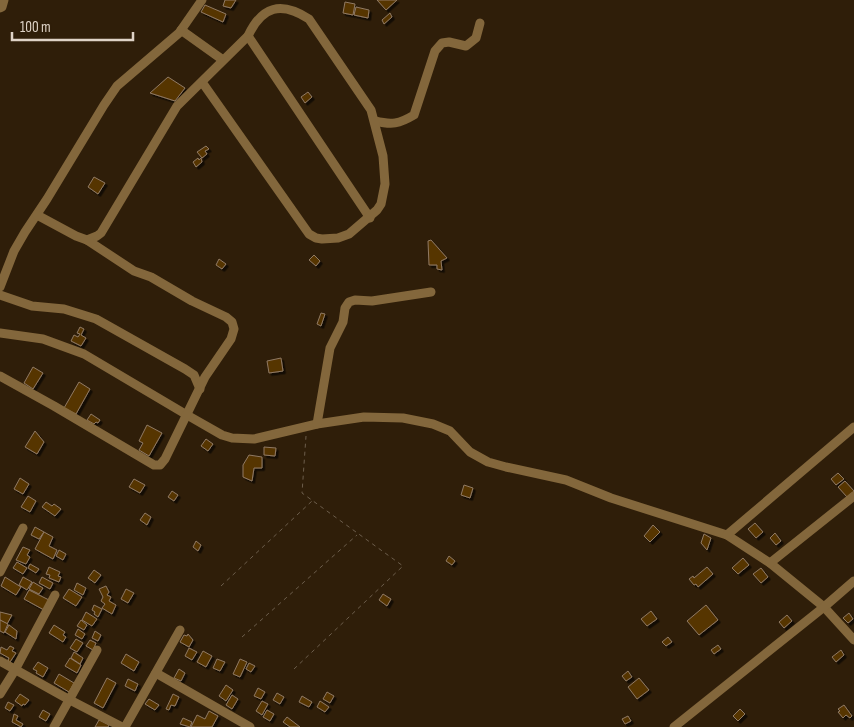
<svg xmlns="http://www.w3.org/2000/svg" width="854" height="727" viewBox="0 0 854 727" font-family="'Sofia Sans Condensed',sans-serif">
	<defs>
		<filter id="shadow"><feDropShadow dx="2.5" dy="2.5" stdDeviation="0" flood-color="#0009"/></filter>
	</defs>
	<rect width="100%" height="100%" fill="#2f1e09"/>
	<g fill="#563405" stroke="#907a63" filter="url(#shadow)">
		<polygon points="225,0 236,0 231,8 223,6"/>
		<polygon points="377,0 397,0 386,10"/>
		<polygon points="345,2 355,4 353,15 343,13"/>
		<polygon points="205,5 226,14 223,22 201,12"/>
		<polygon points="356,7 369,10 368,18 354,15"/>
		<polygon points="390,13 392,17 384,24 382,20"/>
		<polygon points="168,77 185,88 175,101 150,93"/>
		<polygon points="308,92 312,97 305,103 301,97"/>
		<polygon points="206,146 209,149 205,151 207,154 202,158 197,152"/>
		<polygon points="198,158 199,160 201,158 202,162 196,167 193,162"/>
		<polygon points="94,177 105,183 98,194 88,187"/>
		<polygon points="431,240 447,258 441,261 442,270 437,269 437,265 429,265 428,241"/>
		<polygon points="314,255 320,261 316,266 309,260"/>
		<polygon points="219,259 226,264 222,269 216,265"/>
		<polygon points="321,313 325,314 321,326 317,324"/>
		<polygon points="80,327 84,329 81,335 86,338 81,346 71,341 74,335 78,337 80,334 77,333"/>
		<polygon points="281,358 283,371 269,373 267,361"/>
		<polygon points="33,367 43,373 33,389 24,383"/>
		<polygon points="79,382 90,389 76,414 64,408"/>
		<polygon points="91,414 100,420 98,423 96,422 94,424 87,420"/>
		<polygon points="147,425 162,433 149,456 139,450 143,443 139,441"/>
		<polygon points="35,431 44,442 37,454 25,447"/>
		<polygon points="206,439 213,444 208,451 201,446"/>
		<polygon points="264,447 276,448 275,456 264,455"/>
		<polygon points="249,455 262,457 262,468 254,468 252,481 243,477 243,465"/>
		<polygon points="838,473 844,479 836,485 831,479"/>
		<polygon points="20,478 29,484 23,494 14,489"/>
		<polygon points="134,479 145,485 140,493 129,487"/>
		<polygon points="845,481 854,491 847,497 838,487"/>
		<polygon points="464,485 473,488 470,498 461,495"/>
		<polygon points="172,491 178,495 174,501 168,497"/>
		<polygon points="28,496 36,501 30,512 21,507"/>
		<polygon points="46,502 52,506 54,504 61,509 55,516 42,507"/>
		<polygon points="145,513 151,517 147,525 140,520"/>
		<polygon points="755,523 763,532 756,538 748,529"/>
		<polygon points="653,525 660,532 650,542 644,536"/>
		<polygon points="35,527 44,532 39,539 31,535"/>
		<polygon points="44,532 53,537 49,546 57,550 53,559 35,549"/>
		<polygon points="775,533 781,541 776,545 770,538"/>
		<polygon points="704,534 711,538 707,550 701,543"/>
		<polygon points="196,541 201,545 198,551 193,547"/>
		<polygon points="23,547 30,550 27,555 30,557 26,564 16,560"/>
		<polygon points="59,550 66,554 63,560 56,556"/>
		<polygon points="449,556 455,561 452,565 446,561"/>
		<polygon points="743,558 749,565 738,574 732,568"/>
		<polygon points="17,562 27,568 23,574 13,568"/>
		<polygon points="30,564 39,569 36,573 28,568"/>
		<polygon points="49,567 60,572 58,576 61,577 59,582 49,578 50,575 46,574"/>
		<polygon points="707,567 713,574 698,587 696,584 694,585 689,579 693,576 694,578"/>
		<polygon points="761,568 768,577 761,583 753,574"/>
		<polygon points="94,570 101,575 95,583 88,578"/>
		<polygon points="5,577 21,587 16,595 1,586"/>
		<polygon points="23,577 32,582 27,590 19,585"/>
		<polygon points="42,577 53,583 50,589 39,583"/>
		<polygon points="33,582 43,588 39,594 29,589"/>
		<polygon points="77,583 86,588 83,595 74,590"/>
		<polygon points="106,586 109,592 107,595 111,597 109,601 116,605 112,614 102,608 105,604 101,601 103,597 99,589"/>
		<polygon points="69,589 82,597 76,606 63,598"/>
		<polygon points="126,589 134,593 128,603 121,599"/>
		<polygon points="29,590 49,600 44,610 24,599"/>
		<polygon points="383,594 391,599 387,606 379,600"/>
		<polygon points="94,605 102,609 98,617 94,614 95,612 92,610"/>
		<polygon points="706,605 718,620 699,635 687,621"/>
		<polygon points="651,611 657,619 647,626 641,619"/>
		<polygon points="0,612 12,615 7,624 0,620"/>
		<polygon points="86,612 97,619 92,626 82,620"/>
		<polygon points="849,613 853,619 848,623 843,618"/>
		<polygon points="787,615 792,621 784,628 779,622"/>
		<polygon points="0,620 8,624 4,633 0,631"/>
		<polygon points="81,620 87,625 84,630 77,626"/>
		<polygon points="9,625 17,631 16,639 5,632"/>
		<polygon points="54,625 65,632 63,635 66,637 63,642 49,633"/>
		<polygon points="78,629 85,634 82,639 75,635"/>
		<polygon points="95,631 101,635 98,641 92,638"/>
		<polygon points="188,634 193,640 189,647 180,642 184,635 187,636"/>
		<polygon points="668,637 672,642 666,646 662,642"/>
		<polygon points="76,639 83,643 77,652 70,648"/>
		<polygon points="90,640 96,643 93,650 86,646"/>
		<polygon points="718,645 721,649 714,654 711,650"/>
		<polygon points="10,646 14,648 12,651 16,653 10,662 8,660 9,658 0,653 1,647 7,650"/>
		<polygon points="189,648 197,652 192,660 185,656"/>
		<polygon points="841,650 844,655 836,662 832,657"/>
		<polygon points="203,651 212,656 206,667 197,662"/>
		<polygon points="74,652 83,658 80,664 71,658"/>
		<polygon points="126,654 139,662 134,671 121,663"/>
		<polygon points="70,658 81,665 77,673 65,666"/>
		<polygon points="217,659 225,662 220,671 213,668"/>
		<polygon points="240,659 247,662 240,677 233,674"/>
		<polygon points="38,662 48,668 43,677 36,673 37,671 33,669"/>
		<polygon points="249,663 255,666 251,672 246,669"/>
		<polygon points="179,669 185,673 181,681 174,678"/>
		<polygon points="628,671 632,677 626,681 622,676"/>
		<polygon points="59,674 74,683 69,692 54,683"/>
		<polygon points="107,678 116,683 103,708 94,703"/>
		<polygon points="639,678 649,690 637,699 628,687"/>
		<polygon points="128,679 138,684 135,691 125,686"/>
		<polygon points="226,685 233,690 226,701 219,696"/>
		<polygon points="258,688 265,692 261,699 254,696"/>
		<polygon points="327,692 334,696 330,703 323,699"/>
		<polygon points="277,693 284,697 280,704 273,700"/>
		<polygon points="20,694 29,700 25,705 23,704 22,706 15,701"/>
		<polygon points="173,694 179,697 175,706 171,705 169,710 166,709"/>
		<polygon points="232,695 238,699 232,709 226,705"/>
		<polygon points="302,696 312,702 309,707 299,702"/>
		<polygon points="149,699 159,705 155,710 145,704"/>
		<polygon points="262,701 268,704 262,715 256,711"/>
		<polygon points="320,701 329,707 325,712 317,707"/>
		<polygon points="8,702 14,705 10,711 5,708"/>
		<polygon points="844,705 852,716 850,718 846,715 843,718 838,712 840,711 838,709"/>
		<polygon points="740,709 745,714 738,721 733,716"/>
		<polygon points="43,710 50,714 46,721 39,717"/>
		<polygon points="267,710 274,714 270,721 263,717"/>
		<polygon points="209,711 218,716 212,727 191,727 197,715 205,719"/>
		<polygon points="14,714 18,716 16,720 23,724 21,727 12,722"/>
		<polygon points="628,716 631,721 625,724 622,719"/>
		<polygon points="287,717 300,727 290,727 283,722"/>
		<polygon points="183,718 192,722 190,727 180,724"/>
		<polygon points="99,720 109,725 108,727 95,727"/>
	</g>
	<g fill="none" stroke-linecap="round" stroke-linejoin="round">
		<g stroke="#6c5d4b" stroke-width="1" stroke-dasharray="4 4" stroke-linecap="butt">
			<polyline points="221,586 312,501"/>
			<polyline points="242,637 357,535"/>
			<polyline points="294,669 403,566 302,493 306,436"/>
		</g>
		<g stroke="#83673c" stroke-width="9">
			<polyline points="0,8 2,7 4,0"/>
			<polyline points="181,30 223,60"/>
			<polyline points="248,36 370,218"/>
			<path d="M375,121C392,125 399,124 414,115L435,51L442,43L449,42L466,46L476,38L480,23"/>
			<path d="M87,240L97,236L101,233L177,106L248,36C262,6 281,1 309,19L371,110L383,156L385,184L381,204L377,210L349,234L338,238L322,239L316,238L309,234L202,82"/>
			<polyline points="0,287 14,251 25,232 47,199 104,105 117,86 179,33 202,0"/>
			<polyline points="0,295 32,306 64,309 96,319 185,369 194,375 200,389"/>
			<polyline points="0,333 43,339 84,354 187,415 222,435 232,438 254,439 317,424 364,417 403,418 433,424 450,431 470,452 488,462 506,467 566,480 611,498 727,535 770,563 824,607 854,640"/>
			<polyline points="0,376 54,406 154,465 160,465 165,459 205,377 231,339 234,329 232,322 226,317 192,301 151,277 134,271 87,240 76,236 37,215"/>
			<polyline points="317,424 330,348 343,322 345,308 349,302 355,300 372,301 431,292"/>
			<polyline points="727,535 854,427"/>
			<polyline points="770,563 854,496"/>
			<polyline points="0,572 23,528"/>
			<polyline points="0,661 68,699 122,727"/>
			<polyline points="156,673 250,727"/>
			<polyline points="0,694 15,670 55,595"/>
			<polyline points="54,727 97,650"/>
			<polyline points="125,727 180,630"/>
			<polyline points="674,727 824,607 854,581"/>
		</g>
	</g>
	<path d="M12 32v8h121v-8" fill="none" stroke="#dfd3c7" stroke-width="2.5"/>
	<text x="20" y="32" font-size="15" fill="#dfd3c7" stroke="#2f1e09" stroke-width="4" paint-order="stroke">100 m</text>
</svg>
